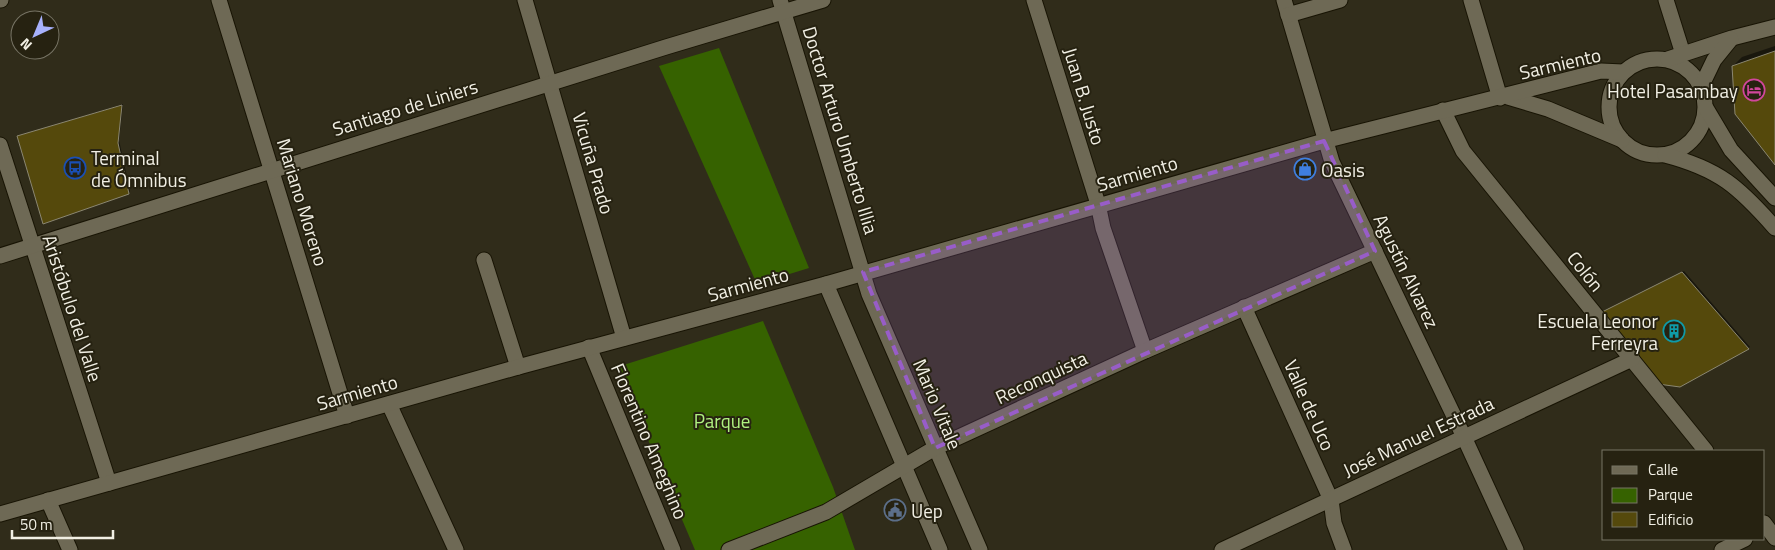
<svg xmlns="http://www.w3.org/2000/svg" width="1775" height="550" viewBox="0 0 1775 550" font-family="'Titillium Web',sans-serif">
	<rect width="100%" height="100%" fill="#302c1a"/>
	<g fill="#366200">
		<polygon points="719,48 809,268 757,284 659,66"/>
		<polygon points="763,321 833,487 855,550 695,550 617,367"/>
	</g>
	<g fill="#0007">
		<polygon points="1775,46 1775,163 1733,66 1742,57"/>
		<polygon points="123,104 119,140 130,191 128,193 19,136"/>
		<polygon points="1684,271 1750,347 1680,386 1602,313"/>
	</g>
	<g fill="#55490c" stroke="#8b8772">
		<polygon points="1775,51 1775,165 1735,114 1732,66"/>
		<polygon points="122,105 118,143 129,194 43,224 17,136"/>
		<polygon points="1682,272 1749,349 1680,387 1658,384 1600,313"/>
	</g>
	<g fill="none" stroke-linecap="round" stroke-linejoin="round">
		<g stroke="#181404" stroke-width="17">
			<g id="minor">
				<polyline points="0,0 1,0"/>
				<polyline points="219,0 347,416"/>
				<polyline points="525,0 624,338"/>
				<polyline points="780,0 869,294 980,550"/>
				<polyline points="1034,0 1098,204 1103,228 1145,351"/>
				<polyline points="1284,0 1332,162 1464,437 1516,550"/>
				<polyline points="1471,0 1500,98"/>
				<polyline points="1666,0 1683,54"/>
				<polyline points="1288,15 1340,0"/>
				<circle cx="1657" cy="107" r="48"/>
				<polyline points="1668,59 1732,38 1775,27"/>
				<polyline points="1701,87 1714,60 1731,39"/>
				<polyline points="1508,97 1548,109 1622,140"/>
				<polyline points="1706,108 1731,150 1775,198"/>
				<polyline points="1443,110 1463,151 1706,451"/>
				<polyline points="0,145 109,483"/>
				<path d="M1665,155C1719,169 1739,187 1775,228"/>
				<polyline points="0,256 666,47 823,0"/>
				<polyline points="484,260 518,367"/>
				<polyline points="826,284 940,550"/>
				<polyline points="1244,307 1331,500 1334,523 1344,550"/>
				<polyline points="589,347 673,550"/>
				<polyline points="389,404 456,550"/>
				<polyline points="48,500 70,550"/>
				<polyline points="0,514 518,367 826,284 1324,141 1601,71 1623,72"/>
				<polyline points="1764,523 1775,538"/>
				<polyline points="729,550 826,512 935,448 1145,351 1375,251"/>
				<polyline points="1222,550 1632,359"/>
				<polyline points="1722,550 1745,539"/>
			</g>
		</g>
		<use href="#minor" stroke="#6e6955" stroke-width="15"/>
	</g>
	<path fill="#985dc8" fill-opacity="0.2" stroke="#985dc8" stroke-width="4" stroke-dasharray="10 6" stroke-linejoin="round" d="M1324,141L1375,251L935,448L863,272Z"/>
	<defs>
		<g id="hotel-ring" transform="scale(1.125)"><circle r="9.5" fill="#262211" stroke="#d1479c" stroke-width="1.5"/><path d="M-6-4.5h1.5V1H6V5H4.5V3h-9V5H-6ZM-4 0a1.8 1.8 0 1 1 3.6 0ZM.5 0V-2.5h3Q6-2.5 6 0Z" fill="#d1479c"/></g>
		<g id="bus-ring" transform="scale(1.125)"><circle r="9.5" fill="#262211" stroke="#1a4fb4" stroke-width="1.5"/><path d="M-5-6H5V4H4V6H2V4H-2V6H-4V4H-5ZM-3.5-4V0h7V-4ZM-3.5 1.2v1.5H-2V1.2ZM2 1.2v1.5H3.5V1.2Z" fill="#1a4fb4"/></g>
		<g id="shop-ring" transform="scale(1.125)"><circle r="9.5" fill="#262211" stroke="#3f7fe0" stroke-width="1.5"/><path d="M-5-2.5h2.3a2.7 3.5 0 0 1 5.4 0H5L5.5 6h-11ZM-1.5-2.5h3a1.5 2.3 0 0 0-3 0Z" fill="#3f7fe0"/></g>
		<g id="building-ring" transform="scale(1.125)"><circle r="9.5" fill="#262211" stroke="#0f9aa8" stroke-width="1.5"/><path d="M-4-6H4V6H1V3H-1V6H-4ZM-2.5-4.3h1.7v1.8h-1.7ZM.8-4.3h1.7v1.8H.8ZM-2.5-1h1.7V.8h-1.7ZM.8-1h1.7V.8H.8Z" fill="#0f9aa8"/></g>
		<g id="civic-ring" transform="scale(1.125)"><circle r="9.5" fill="#262211" stroke="#5c6f8a" stroke-width="1.5"/><path d="M-.6-6.5H3V-4.5H.6V-3L4-1V1h2V6H-6V1h2V-1L-.6-3ZM-1.2 2.5V6h2.4V2.5Z" fill="#5c6f8a"/></g>
	</defs>
	<g fill-rule="evenodd">
		<use href="#hotel-ring" x="1754" y="90"/>
		<use href="#bus-ring" x="75" y="168"/>
		<use href="#shop-ring" x="1305" y="169"/>
		<use href="#building-ring" x="1674" y="331"/>
		<use href="#civic-ring" x="895" y="510"/>
	</g>
	<g text-anchor="middle" dominant-baseline="central" stroke-width="4" stroke-linejoin="round" paint-order="stroke">
		<g font-size="19" fill="#f1efe4" stroke="#262211">
			<text transform="translate(1560 63) rotate(-13)">Sarmiento</text>
			<text transform="translate(1085 96) rotate(73)">Juan B. Justo</text>
			<text transform="translate(405 107) rotate(-17)">Santiago de Liniers</text>
			<text transform="translate(841 130) rotate(73)">Doctor Arturo Umberto Illia</text>
			<text transform="translate(594 163) rotate(74)">Vicuña Prado</text>
			<text transform="translate(1137 173) rotate(-16)">Sarmiento</text>
			<text transform="translate(303 202) rotate(73)">Mariano Moreno</text>
			<text transform="translate(1407 271) rotate(64)">Agustín Alvarez</text>
			<text transform="translate(1586 271) rotate(51)">Colón</text>
			<text transform="translate(748 284) rotate(-15)">Sarmiento</text>
			<text transform="translate(73 308) rotate(72)">Aristóbulo del Valle</text>
			<text transform="translate(1041 377) rotate(-25)">Reconquista</text>
			<text transform="translate(357 392) rotate(-16)">Sarmiento</text>
			<text transform="translate(938 404) rotate(67)">Mario Vitale</text>
			<text transform="translate(1310 405) rotate(66)">Valle de Uco</text>
			<text transform="translate(1418 436) rotate(-25)">José Manuel Estrada</text>
			<text transform="translate(650 441) rotate(67)">Florentino Ameghino</text>
		</g>
		<g font-size="19" fill="#f1efe4" stroke="#262211" text-anchor="start">
			<text x="1738" y="90" text-anchor="end">Hotel Pasambay</text>
			<text x="91" y="157">Terminal<tspan x="91" dy="22">de Ómnibus</tspan></text>
			<text x="1321" y="169">Oasis</text>
			<text x="1658" y="320" text-anchor="end">Escuela Leonor<tspan x="1658" dy="22">Ferreyra</tspan></text>
			<text x="911" y="510">Uep</text>
		</g>
		<g font-size="19" fill="#b0f180" stroke="#262211">
			<text x="722" y="420">Parque</text>
		</g>
	</g>
	<rect x="1602" y="450" width="162" height="90" fill="#262211" stroke="#777465"/>
	<rect x="1612" y="466" width="25" height="8" fill="#6e6955" stroke="#777465"/>
	<text x="1648" y="475" font-size="15" fill="#f1efe4">Calle</text>
	<rect x="1612" y="488" width="25" height="15" fill="#366200" stroke="#777465"/>
	<text x="1648" y="500" font-size="15" fill="#f1efe4">Parque</text>
	<rect x="1612" y="512" width="25" height="15" fill="#55490c" stroke="#777465"/>
	<text x="1648" y="525" font-size="15" fill="#f1efe4">Edificio</text>
	<g transform="translate(35 35) rotate(224)"><circle r="24" fill="#262211" stroke="#777465"/>
	<path d="M0-4L9 19L0 12L-9 19Z" fill="#a7b1fc"/>
	<text y="-8" font-size="14" font-weight="bold" text-anchor="middle" fill="#f1efe4">N</text>
	</g>
	<path d="M12 530v8h101v-8" fill="none" stroke="#f1efe4" stroke-width="2.5"/>
	<text x="20" y="530" font-size="15" fill="#f1efe4" stroke="#262211" stroke-width="4" paint-order="stroke">50 m</text>
</svg>
